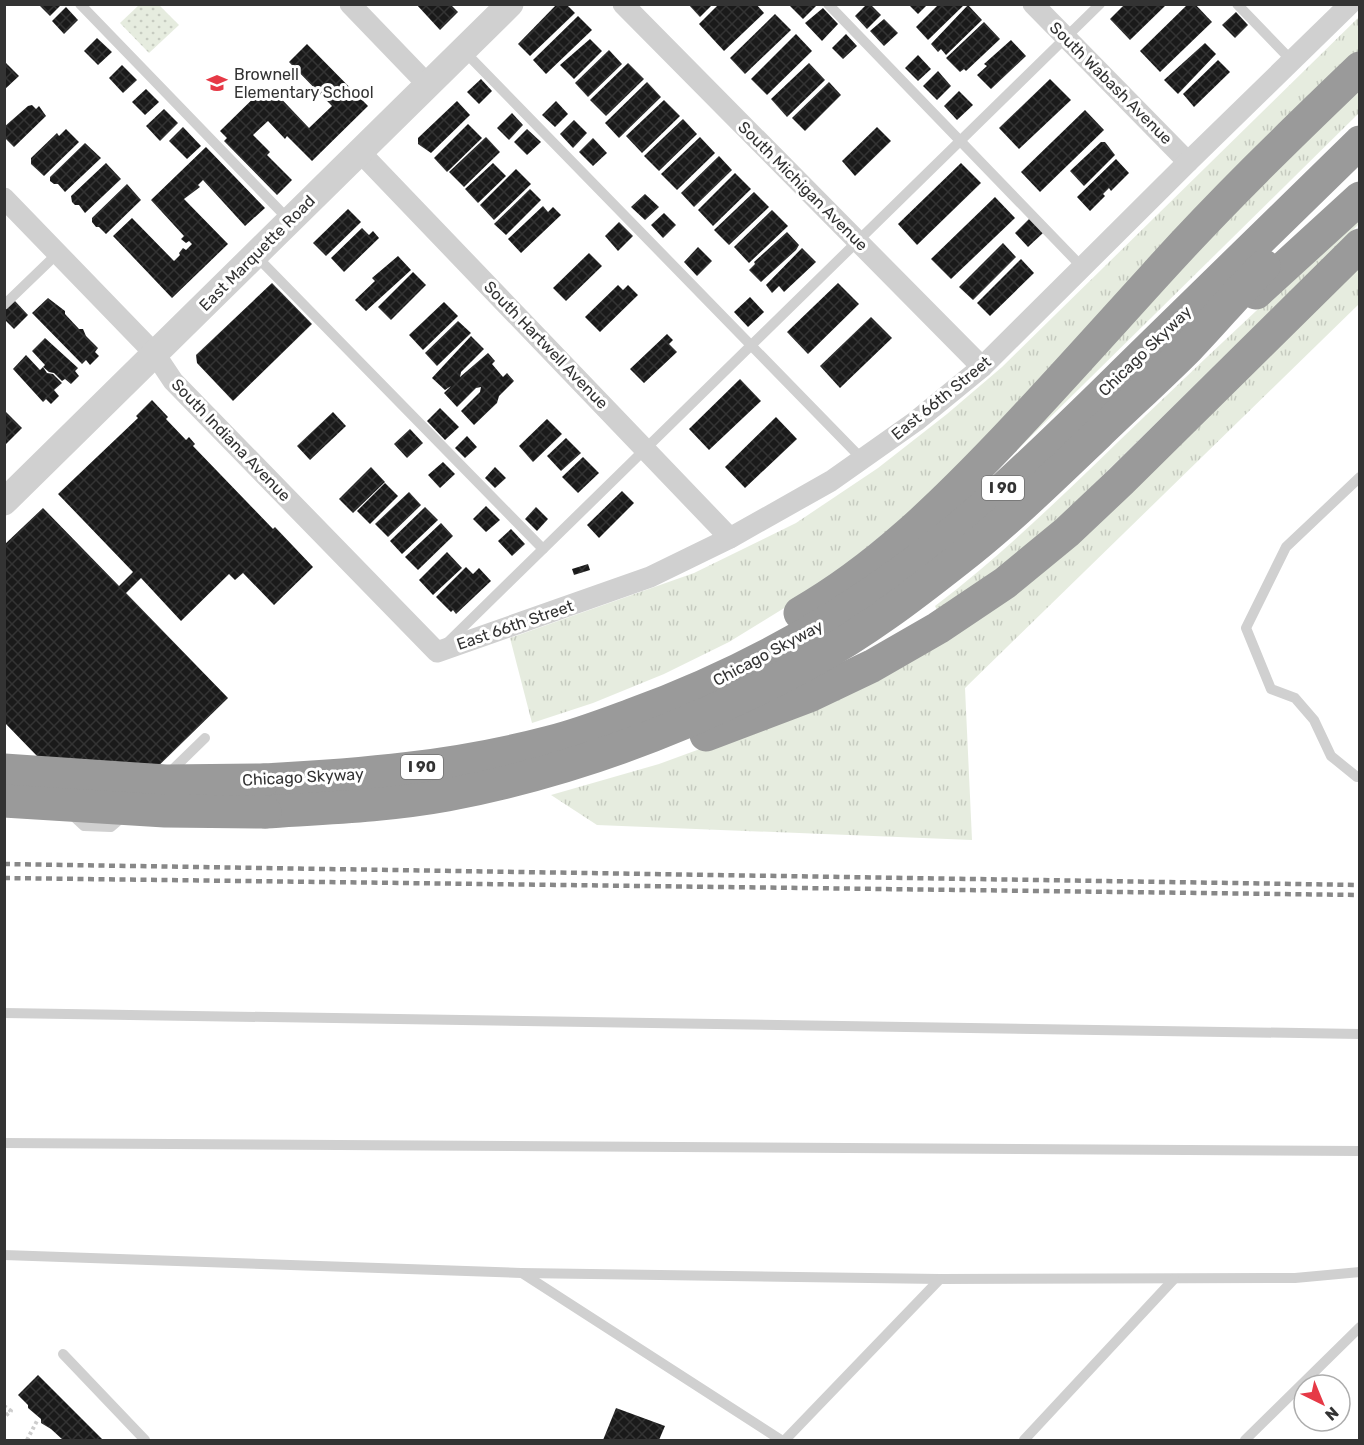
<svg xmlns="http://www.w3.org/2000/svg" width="1364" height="1445" viewBox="0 0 1364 1445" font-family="Rubik,sans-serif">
	<defs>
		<pattern id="grass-tufts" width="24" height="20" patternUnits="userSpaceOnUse" patternTransform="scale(1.5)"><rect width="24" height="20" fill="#e6ecdf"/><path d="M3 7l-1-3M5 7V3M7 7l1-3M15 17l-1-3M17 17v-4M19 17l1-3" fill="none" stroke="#c6cbc0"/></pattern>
		<pattern id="park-dots" width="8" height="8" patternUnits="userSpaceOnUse" patternTransform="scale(1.5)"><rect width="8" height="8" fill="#e6ecdf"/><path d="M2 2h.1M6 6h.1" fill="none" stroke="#c6cbc0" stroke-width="1.8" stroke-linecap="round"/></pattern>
		<pattern id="building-cross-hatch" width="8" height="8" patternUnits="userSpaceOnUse" patternTransform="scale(1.5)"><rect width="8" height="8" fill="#1a1a1a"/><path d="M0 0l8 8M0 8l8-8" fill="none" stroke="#333"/></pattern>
	</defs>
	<rect width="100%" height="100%" fill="#fff"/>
	<g fill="url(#grass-tufts)">
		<polygon points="1359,17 1359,51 1282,127 934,493 815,589 729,642 664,674 593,703 532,723 510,638 694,573 796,523 878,468 947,414 1002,367"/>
		<polygon points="1359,88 1359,113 1013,454 1009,450 1230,217"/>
		<path d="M1359,215V224L1037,540L938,612L935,606C1010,549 1076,482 1144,417C1215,349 1287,282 1359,215Z"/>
		<polygon points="1359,264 1359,304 965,688 972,840 597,825 551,795 659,764 771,723 880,676"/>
	</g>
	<polygon fill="url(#park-dots)" points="158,4 179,25 149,53 120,23 139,5"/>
	<g fill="url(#building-cross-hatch)">
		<polygon points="38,4 62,4 50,16"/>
		<polygon points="416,4 450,4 458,12 440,30"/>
		<polygon points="557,4 566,4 575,13 530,56 518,44"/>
		<polygon points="688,4 713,4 700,17"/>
		<polygon points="719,4 756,4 764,13 724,51 699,24"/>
		<polygon points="788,4 818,4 803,19"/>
		<polygon points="867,4 870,4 881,15 867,29 855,16"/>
		<polygon points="908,4 928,4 918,14"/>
		<polygon points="939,4 965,4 928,40 916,27"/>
		<polygon points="1125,4 1167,4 1130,40 1110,19"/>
		<polygon points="1188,4 1195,4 1212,22 1160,72 1140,51"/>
		<polygon points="968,5 982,20 946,55 941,49 938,52 931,44"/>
		<polygon points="66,7 78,20 64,34 52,21"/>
		<polygon points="823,8 838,24 822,41 805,23"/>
		<polygon points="1236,12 1248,25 1235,38 1222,25"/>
		<polygon points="775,14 791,30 745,74 730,58"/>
		<polygon points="578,16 592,30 546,74 533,60"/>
		<polygon points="884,19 898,33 884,46 870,31"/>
		<polygon points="984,22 1000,39 966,71 964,69 960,72 946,58"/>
		<polygon points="796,34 812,51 767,95 751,79"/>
		<polygon points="846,34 857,46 843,59 832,48"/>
		<polygon points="97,38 112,52 98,65 84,51"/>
		<polygon points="590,39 602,51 574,79 560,65"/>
		<polygon points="1011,40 1026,56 991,89 977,75 987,66 984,64"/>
		<polygon points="1205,43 1216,54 1178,94 1164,80"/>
		<polygon points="307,44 368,106 312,161 287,136 285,139 268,121 253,135 270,152 267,155 292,180 277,195 224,141 227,138 220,131 264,88 268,92 272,89 309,128 332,106 289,62"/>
		<polygon points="609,50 622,64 588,97 575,83"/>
		<polygon points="918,55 931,69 918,81 905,68"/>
		<polygon points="1218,60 1230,72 1194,107 1183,94"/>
		<polygon points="6,63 19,76 4,90 4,65"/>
		<polygon points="628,63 644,79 606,116 590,100"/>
		<polygon points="809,63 825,80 787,117 771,99"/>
		<polygon points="122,65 137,80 123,93 109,78"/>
		<polygon points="938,71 951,86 937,100 923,86"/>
		<polygon points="481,79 492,91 479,104 467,92"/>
		<polygon points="1050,79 1071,100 1019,149 999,128"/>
		<polygon points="647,82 661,97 619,138 605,123"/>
		<polygon points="829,82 841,95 805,131 792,118"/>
		<polygon points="146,89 159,102 145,115 132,102"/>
		<polygon points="959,91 973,105 957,120 944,106"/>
		<polygon points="664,100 680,116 642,153 626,136"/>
		<polygon points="457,101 470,115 431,153 418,144 418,138"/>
		<polygon points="556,101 568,114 555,127 542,115"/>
		<polygon points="32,105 36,109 39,106 46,116 14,147 5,138 4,127 28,106"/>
		<polygon points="164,109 178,123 160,141 146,126"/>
		<polygon points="1085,110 1104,130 1040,192 1021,172"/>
		<polygon points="512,113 523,125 509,140 497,128"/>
		<polygon points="683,119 697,134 659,171 644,156"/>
		<polygon points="574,120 587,133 573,148 560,134"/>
		<polygon points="468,124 482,138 447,172 434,158"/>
		<polygon points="183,127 201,146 187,159 169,141"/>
		<polygon points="877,127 891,141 855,176 842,161"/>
		<polygon points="66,129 79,142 44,176 31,164 31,158 57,133 59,136"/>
		<polygon points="527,129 541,142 527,155 514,142"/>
		<polygon points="486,137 500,152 464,187 449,172"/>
		<polygon points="700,137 715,153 677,190 661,174"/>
		<polygon points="593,138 607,153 593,166 579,152"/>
		<polygon points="1101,142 1105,142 1115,155 1084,186 1070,171"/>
		<polygon points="85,143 101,158 65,192 58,184 54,184 50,181 50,177"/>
		<polygon points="206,147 265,208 245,226 203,180 198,185 200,187 184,199 228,244 172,298 113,236 132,218 174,261 180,255 179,253 183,248 186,250 192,244 189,241 186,243 181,239 184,236 151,200"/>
		<polygon points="719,156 732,170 694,207 681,193"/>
		<polygon points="1116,159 1129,173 1111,191 1109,188 1103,194 1105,196 1090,211 1077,197"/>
		<polygon points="106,163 121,179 85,213 79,205 75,205 72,202 71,196"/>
		<polygon points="493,163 506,176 478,203 465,189"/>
		<polygon points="961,163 981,183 917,245 898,224"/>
		<polygon points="516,169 531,184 494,220 480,205"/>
		<polygon points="735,173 751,189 713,226 698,210"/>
		<polygon points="127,184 141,200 106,234 99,227 96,227 92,222 92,218"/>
		<polygon points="530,189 541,200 506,235 494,224"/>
		<polygon points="754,192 769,207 729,245 714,230"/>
		<polygon points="645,194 659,207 645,220 631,207"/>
		<polygon points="995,197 1015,218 951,279 931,259"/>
		<polygon points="543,206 548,212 553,207 561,215 521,253 508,239"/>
		<polygon points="348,209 361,222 326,256 313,243"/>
		<polygon points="772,210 788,226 749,263 734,247"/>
		<polygon points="664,213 676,225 663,238 651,225"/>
		<polygon points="1030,218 1044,232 1028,247 1015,233"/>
		<polygon points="619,222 633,236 618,251 605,236"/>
		<polygon points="362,228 369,235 373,231 379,238 344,272 331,258"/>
		<polygon points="787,232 799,245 796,250 761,282 749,270 755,264 754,262"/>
		<polygon points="1003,243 1016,257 973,300 959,287"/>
		<polygon points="698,247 712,261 697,276 684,262"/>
		<polygon points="802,248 816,262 784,292 779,286 772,293 766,285"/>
		<polygon points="589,253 602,266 566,301 553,288"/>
		<polygon points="398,256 411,270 366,311 355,300 375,281 372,278"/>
		<polygon points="1021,259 1034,273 990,316 977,303"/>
		<polygon points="413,272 426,285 391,320 378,307"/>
		<polygon points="272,283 312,324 233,401 197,363 196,355"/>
		<polygon points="838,283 859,304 808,354 787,332"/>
		<polygon points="618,285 623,290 628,285 638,295 600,332 585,317"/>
		<polygon points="750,297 764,312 748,327 734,312"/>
		<polygon points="48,298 65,311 65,314 79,329 83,329 86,336 98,348 95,352 99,356 90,365 86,360 82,364 32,313"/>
		<polygon points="14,300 28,315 14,329 4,319 4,310"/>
		<polygon points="444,302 458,316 423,350 409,335"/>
		<polygon points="871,317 892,338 840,388 820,366"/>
		<polygon points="458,321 471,333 437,366 425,353"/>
		<polygon points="667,334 673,340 669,344 677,352 644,383 630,369"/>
		<polygon points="471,336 484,349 461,372 460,377 488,353 495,361 492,364 503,377 507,373 514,381 499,396 497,403 474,425 461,411 480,392 481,387 476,388 457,407 444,393 451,386 445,390 432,378"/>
		<polygon points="45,338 78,368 75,371 79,376 71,384 65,379 62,381 54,373 49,372 43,367 45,365 32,351"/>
		<polygon points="26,355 40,370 43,367 47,373 53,374 62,383 54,390 59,396 51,404 46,399 43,402 13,369"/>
		<polygon points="740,379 761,401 709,450 689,429"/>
		<polygon points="152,400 168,417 166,419 186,440 189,437 195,444 193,446 273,529 275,527 313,567 274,605 243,573 235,580 229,574 181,621 141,578 126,593 228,698 101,822 4,722 4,545 43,508 119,586 133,572 58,494 138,418 136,416"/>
		<polygon points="440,408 459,427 445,440 427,421"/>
		<polygon points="4,410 22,428 4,446"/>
		<polygon points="333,412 346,426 310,460 297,446"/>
		<polygon points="776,417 797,439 745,488 725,467"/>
		<polygon points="547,419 562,434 533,462 519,446"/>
		<polygon points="410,429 423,443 407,458 394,444"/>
		<polygon points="467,436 477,447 465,458 455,448"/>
		<polygon points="566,438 581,453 561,471 547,456"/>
		<polygon points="583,457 599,473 578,493 562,477"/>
		<polygon points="443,462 455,474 440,488 428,475"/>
		<polygon points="371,467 385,482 353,513 339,499"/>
		<polygon points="495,467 506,478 495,488 485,478"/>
		<polygon points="385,483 398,496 370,524 357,511"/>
		<polygon points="622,491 634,503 599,538 587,525"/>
		<polygon points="409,492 421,505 388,537 375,524"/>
		<polygon points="486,506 500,520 486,532 473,519"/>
		<polygon points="425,507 438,520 402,554 390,541"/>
		<polygon points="536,507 548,519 537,531 525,519"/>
		<polygon points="441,523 453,536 418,570 405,557"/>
		<polygon points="511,529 525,544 512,556 498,541"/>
		<polygon points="447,552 462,568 433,595 419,580"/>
		<polygon points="588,564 590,570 574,575 572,569"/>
		<polygon points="466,567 473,574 479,568 491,581 456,614 453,610 451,612 436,597"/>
		<polygon points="38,1375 103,1440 63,1440 51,1429 41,1423 41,1419 28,1408 28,1405 18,1395"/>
		<polygon points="616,1408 665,1426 659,1440 603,1440"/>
	</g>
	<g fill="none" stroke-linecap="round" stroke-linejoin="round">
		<g stroke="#cdcdcd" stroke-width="4" stroke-dasharray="3 3" stroke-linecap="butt">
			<polyline points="4,1406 11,1411 4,1417"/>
			<polyline points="27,1440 38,1419"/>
		</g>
		<g stroke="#d0d0d0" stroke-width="10">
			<polyline points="80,4 289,220"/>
			<polyline points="828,4 1082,267"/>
			<polyline points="1237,4 1292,61"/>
			<polyline points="464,51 862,459"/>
			<polyline points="256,256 543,549"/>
			<polyline points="4,305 58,253"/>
			<polyline points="1360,477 1286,547 1246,628 1271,689 1295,698 1314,720 1331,756 1357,777 1360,777"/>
			<polyline points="446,644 1100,4"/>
			<polyline points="169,773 205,738"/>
			<polyline points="70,813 84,826 111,827 125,815"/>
			<polyline points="4,1013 1360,1034"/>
			<polyline points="4,1143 1360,1151"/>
			<polyline points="4,1255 521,1273 940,1279 1295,1278 1360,1272"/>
			<polyline points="522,1273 781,1440"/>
			<polyline points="63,1354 145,1440"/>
			<polyline points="785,1440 940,1279"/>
			<polyline points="1024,1440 1174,1279"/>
			<polyline points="1245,1440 1360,1327"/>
		</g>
		<g stroke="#d0d0d0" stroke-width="21">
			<polyline points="350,4 428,85"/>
			<polyline points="623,4 982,367"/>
			<polyline points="1033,4 1188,162"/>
			<polyline points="360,152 730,538"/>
			<polyline points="4,198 155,354 173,381 437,652 650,577 730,538 831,481 916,421 982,367 1188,162 1350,4"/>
		</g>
		<polyline stroke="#d0d0d0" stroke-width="27" points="4,502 510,4"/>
		<g stroke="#9a9a9a" stroke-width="33">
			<polyline points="1256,293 1360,198"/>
			<path d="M800,613C877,569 942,505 1003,441C1055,386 1105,330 1156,274C1220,203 1290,135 1360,68"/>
			<polyline points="706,735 809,696 872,666 938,628 1005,583 1067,532 1121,481 1360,245"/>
			<path d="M264,780C361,775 455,767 550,742C578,735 604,725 631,715C758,669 874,601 976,513C1032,464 1085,411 1138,359C1212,286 1286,214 1360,142"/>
			<path d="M265,812C326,808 387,806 447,795C574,771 699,723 812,661C864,633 911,597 958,560C1007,522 1053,477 1098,434C1128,405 1159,377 1188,348C1214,321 1238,292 1264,266"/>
		</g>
		<g stroke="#888" stroke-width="4.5" stroke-dasharray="6 4.5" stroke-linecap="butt">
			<polyline points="4,864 1360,885"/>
			<polyline points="4,878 1360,895"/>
		</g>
		<g stroke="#9a9a9a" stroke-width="33">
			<polyline points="4,770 166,781 264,780"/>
			<polyline points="4,801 165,811 265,812"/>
		</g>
	</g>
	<defs>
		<g id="school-bare" transform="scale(1.62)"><path d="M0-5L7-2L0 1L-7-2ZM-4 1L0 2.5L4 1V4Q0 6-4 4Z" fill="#e63946" stroke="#fff" stroke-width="2.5" paint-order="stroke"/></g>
	</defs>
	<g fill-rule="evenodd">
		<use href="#school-bare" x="217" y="83"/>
	</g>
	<g text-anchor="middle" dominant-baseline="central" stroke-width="6" stroke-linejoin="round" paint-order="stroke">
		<g fill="#fff" stroke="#707070" stroke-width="1.5">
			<rect x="982" y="476" width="42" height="24" rx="4.5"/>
			<rect x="401" y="755" width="42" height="24" rx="4.5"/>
		</g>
		<g font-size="15" font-weight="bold" fill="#333">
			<text x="1003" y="488">I 90</text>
			<text x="422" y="767">I 90</text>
		</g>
		<g font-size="16" fill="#333" stroke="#fff" text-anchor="start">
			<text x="234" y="74">Brownell<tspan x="234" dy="18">Elementary School</tspan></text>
		</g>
		<g font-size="16" fill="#333" stroke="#fff">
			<text transform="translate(1111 83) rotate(45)">South Wabash Avenue</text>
			<text transform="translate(803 186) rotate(45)">South Michigan Avenue</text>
			<text transform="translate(257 253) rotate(-45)">East Marquette Road</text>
			<text transform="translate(546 345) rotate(46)">South Hartwell Avenue</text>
			<text transform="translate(1145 351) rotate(-44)">Chicago Skyway</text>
			<text transform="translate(941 398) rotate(-39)">East 66th Street</text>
			<text transform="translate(231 440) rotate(46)">South Indiana Avenue</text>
			<text transform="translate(515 625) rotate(-19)">East 66th Street</text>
			<text transform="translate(768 653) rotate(-28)">Chicago Skyway</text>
			<text transform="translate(303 777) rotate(-3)">Chicago Skyway</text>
		</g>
	</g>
	<rect width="1364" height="1445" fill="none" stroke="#333333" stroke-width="12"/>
	<g transform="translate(1322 1403) rotate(137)"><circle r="28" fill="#ffffff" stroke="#adadad" stroke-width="1.5"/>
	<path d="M0-4.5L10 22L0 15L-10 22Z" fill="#e63946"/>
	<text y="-9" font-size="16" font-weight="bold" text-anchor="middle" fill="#333333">N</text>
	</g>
</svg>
